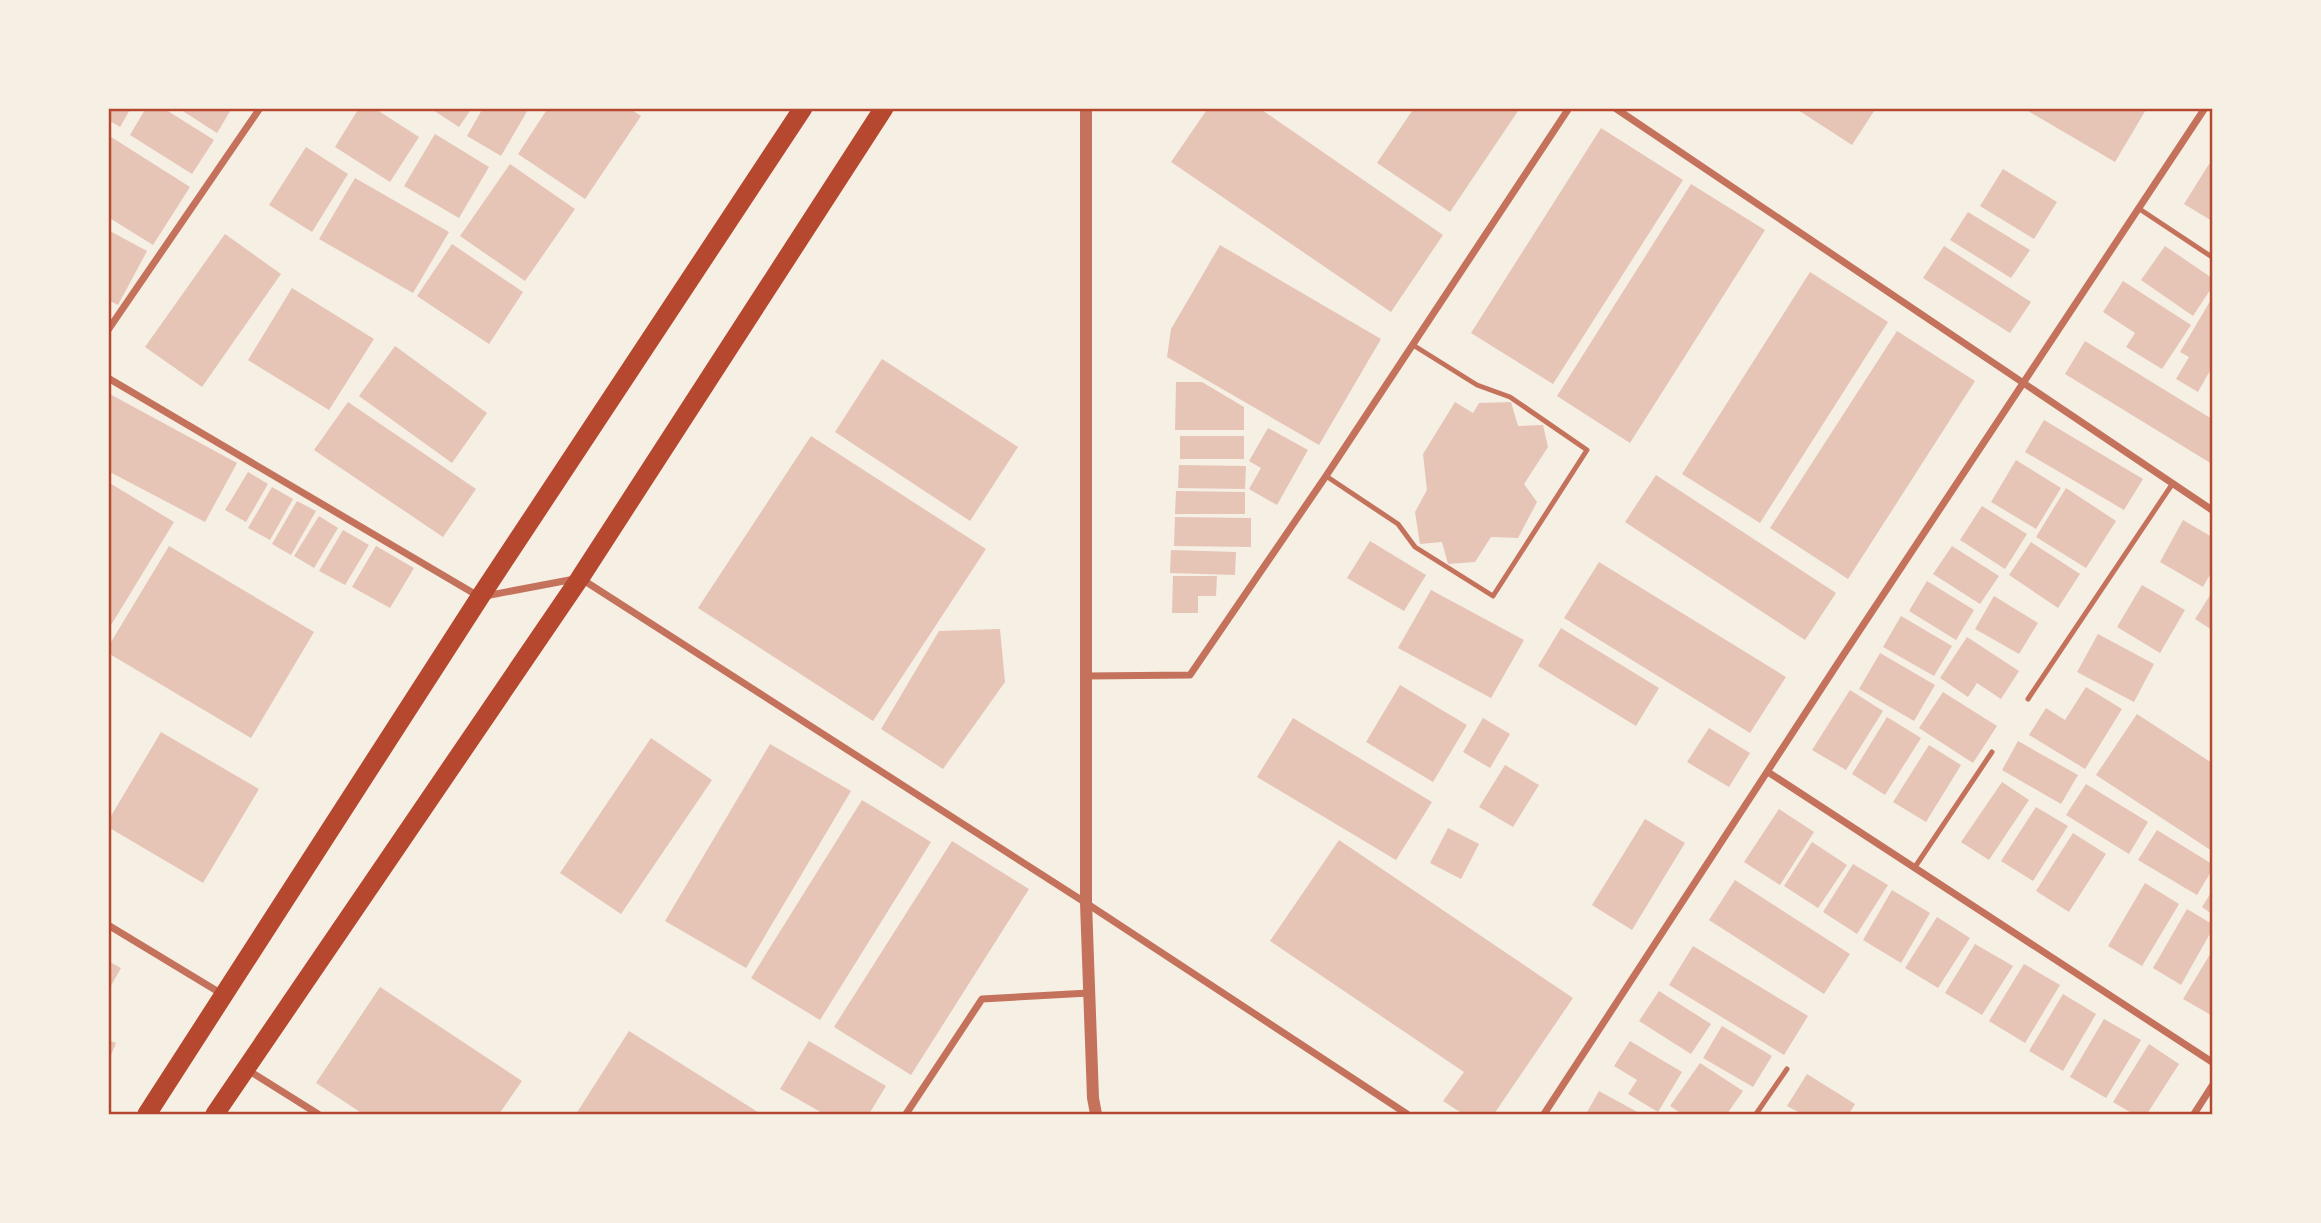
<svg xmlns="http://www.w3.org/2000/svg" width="2321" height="1223" viewBox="0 0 2321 1223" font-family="'Source Serif 4',serif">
	<rect width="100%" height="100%" fill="#f6efe4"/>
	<g fill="#e6c5b7">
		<polygon points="108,108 131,108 120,127 108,120"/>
		<polygon points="146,108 163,108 214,140 192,174 130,135"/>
		<polygon points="178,108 232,108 217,133"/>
		<polygon points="359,108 374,108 419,137 390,182 335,147"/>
		<polygon points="430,108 472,108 459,127"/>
		<polygon points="483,108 529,108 501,156 467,136"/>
		<polygon points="548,108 629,108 641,116 585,199 518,154"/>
		<polygon points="1208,108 1259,108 1443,235 1391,312 1171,162"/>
		<polygon points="1414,108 1520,108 1450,212 1377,163"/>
		<polygon points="1795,108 1876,108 1852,145"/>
		<polygon points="2023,108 2147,108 2115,162"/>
		<polygon points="1601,128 1683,180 1553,384 1471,333"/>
		<polygon points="435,134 489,167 459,218 404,186"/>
		<polygon points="108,135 190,187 153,245 108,217"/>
		<polygon points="306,147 348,174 312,232 269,205"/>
		<polygon points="510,164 575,209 525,281 460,236"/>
		<polygon points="2209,164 2212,166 2212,221 2184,204"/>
		<polygon points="2003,169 2057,202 2034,239 1980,206"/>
		<polygon points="355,178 449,232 413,293 319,239"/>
		<polygon points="1691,184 1765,230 1630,443 1557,396"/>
		<polygon points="1968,212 2030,250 2011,278 1950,240"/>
		<polygon points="108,230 147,251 118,305 108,300"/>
		<polygon points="225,234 281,274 202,387 145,347"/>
		<polygon points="452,244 523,292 489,344 417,296"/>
		<polygon points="1220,245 1381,339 1319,445 1167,357 1171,329"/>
		<polygon points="1944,246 2031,302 2010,333 1923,278"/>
		<polygon points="2165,246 2212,278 2212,287 2193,316 2141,280"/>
		<polygon points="1810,272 1888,322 1760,523 1682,474"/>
		<polygon points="2123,281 2191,325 2162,369 2126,347 2135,333 2103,312"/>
		<polygon points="292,288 374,339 329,410 248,360"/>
		<polygon points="2212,298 2212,367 2198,392 2176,379 2189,357 2180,352"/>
		<polygon points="1897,331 1975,381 1848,579 1770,528"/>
		<polygon points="2085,341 2212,419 2212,464 2065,374"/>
		<polygon points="395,346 487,413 452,463 359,396"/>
		<polygon points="882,359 1018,447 970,521 835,432"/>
		<polygon points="1176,382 1202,382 1244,407 1244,430 1175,430"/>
		<polygon points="108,393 237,463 205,522 108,471"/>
		<polygon points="348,402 476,489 443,537 314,450"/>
		<polygon points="1455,402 1473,413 1479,403 1511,402 1518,426 1543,425 1548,447 1524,484 1537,502 1518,538 1491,537 1475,562 1448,564 1442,542 1420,544 1415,512 1427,490 1423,454"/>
		<polygon points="2044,420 2143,479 2124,510 2025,452"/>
		<polygon points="1268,428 1308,450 1277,505 1249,489 1261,468 1249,461"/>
		<polygon points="811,436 986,549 873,721 698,608"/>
		<rect x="1180" y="436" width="64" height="23"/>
		<polygon points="2016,460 2061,488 2036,529 1991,502"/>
		<polygon points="1179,465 1246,466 1245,489 1178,488"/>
		<polygon points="248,472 268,484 246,522 225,510"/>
		<polygon points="1656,475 1836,593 1805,640 1625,522"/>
		<polygon points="108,482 174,522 108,630"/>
		<polygon points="272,487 293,499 270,540 248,528"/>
		<polygon points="2066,488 2116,521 2086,568 2036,537"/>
		<polygon points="1176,491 1245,492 1245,514 1175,514"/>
		<polygon points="297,501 316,511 291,555 272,544"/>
		<polygon points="1982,506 2027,534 2005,569 1960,540"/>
		<polygon points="319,516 338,528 314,568 294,556"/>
		<polygon points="1175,517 1251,518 1251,547 1174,546"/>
		<polygon points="2183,520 2212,537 2212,571 2203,587 2160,562"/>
		<polygon points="343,530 369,545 345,585 319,571"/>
		<polygon points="1370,541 1426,575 1404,611 1347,578"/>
		<polygon points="2031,542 2080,574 2058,608 2009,575"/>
		<polygon points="169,546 314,632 251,738 108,653 108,647"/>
		<polygon points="376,546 414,568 390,608 352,587"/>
		<polygon points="1952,546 1999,576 1980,604 1933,574"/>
		<polygon points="1171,550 1236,552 1235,575 1170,573"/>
		<polygon points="1599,562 1786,677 1750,733 1564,618"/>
		<polygon points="1173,576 1217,576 1216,596 1198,596 1198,613 1172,613"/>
		<polygon points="1927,581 1974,610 1956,640 1909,611"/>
		<polygon points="2142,585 2185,610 2160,653 2117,627"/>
		<polygon points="1431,590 1524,640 1491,698 1398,648"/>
		<polygon points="2212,592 2212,630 2195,619"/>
		<polygon points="1994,596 2038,623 2019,654 1975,629"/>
		<polygon points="1901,616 1952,646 1934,676 1883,647"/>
		<polygon points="1561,628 1659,688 1636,726 1538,666"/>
		<polygon points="1000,629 1005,682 943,769 881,729 939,631"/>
		<polygon points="2098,634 2154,664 2134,702 2077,672"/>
		<polygon points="1967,637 2019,671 2001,699 1977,683 1968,697 1940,678"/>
		<polygon points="1880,653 1935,685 1914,721 1859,689"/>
		<polygon points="1400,685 1467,725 1433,782 1366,742"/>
		<polygon points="2086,687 2122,709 2085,769 2029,735 2046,708 2065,720"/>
		<polygon points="1850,690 1883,711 1846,770 1812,750"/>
		<polygon points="1943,692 1997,726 1973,763 1919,728"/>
		<polygon points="2137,714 2212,763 2212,851 2096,775"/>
		<polygon points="1887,717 1921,738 1885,795 1852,774"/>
		<polygon points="1293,718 1432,802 1396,860 1257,777"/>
		<polygon points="1483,718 1510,734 1490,768 1463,752"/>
		<polygon points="1709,728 1750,753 1729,787 1687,762"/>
		<polygon points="161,732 259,789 203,883 108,827 108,821"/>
		<polygon points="651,738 712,780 621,914 560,873"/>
		<polygon points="2018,741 2078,775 2061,804 2002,770"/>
		<polygon points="770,744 851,791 746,968 665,921"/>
		<polygon points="1929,745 1961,765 1926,822 1893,802"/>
		<polygon points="1505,765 1539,785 1513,827 1479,807"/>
		<polygon points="2002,782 2029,800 1989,860 1961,842"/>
		<polygon points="2086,784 2148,822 2129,854 2066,815"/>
		<polygon points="862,800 931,842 820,1020 751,978"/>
		<polygon points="2036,807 2068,826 2033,881 2001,861"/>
		<polygon points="1779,809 1814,832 1780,885 1744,862"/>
		<polygon points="1645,819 1685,843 1632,930 1592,905"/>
		<polygon points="1448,828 1479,844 1461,879 1430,863"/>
		<polygon points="2157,830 2212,864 2212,870 2197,895 2138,860"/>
		<polygon points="2073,833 2106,854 2069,912 2036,891"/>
		<polygon points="1339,840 1573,998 1494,1114 1463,1114 1443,1101 1464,1072 1270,941"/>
		<polygon points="952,841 1029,889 911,1075 834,1027"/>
		<polygon points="1812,842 1847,865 1818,908 1784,886"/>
		<polygon points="1853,864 1888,885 1857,934 1823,912"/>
		<polygon points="1735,880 1850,954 1824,994 1709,920"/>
		<polygon points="2145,883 2179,904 2142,966 2108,946"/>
		<polygon points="1892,890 1930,913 1901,963 1863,940"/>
		<polygon points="2212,891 2212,914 2202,907"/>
		<polygon points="2187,909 2212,924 2212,930 2181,985 2153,968"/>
		<polygon points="1937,917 1970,938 1938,988 1905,968"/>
		<polygon points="1975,944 2013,966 1982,1015 1945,993"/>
		<polygon points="1693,946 1808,1016 1784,1055 1669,985"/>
		<polygon points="2212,951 2212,1013 2211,1015 2183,999"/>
		<polygon points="108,961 121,968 108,991"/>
		<polygon points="2024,964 2060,985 2025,1043 1989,1021"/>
		<polygon points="380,987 522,1081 499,1114 363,1114 316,1083"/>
		<polygon points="1659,991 1711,1024 1691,1054 1639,1021"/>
		<polygon points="2063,994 2096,1014 2063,1071 2029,1051"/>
		<polygon points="2104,1019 2141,1040 2106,1098 2070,1077"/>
		<polygon points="1722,1026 1772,1056 1753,1087 1703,1058"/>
		<polygon points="629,1031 761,1114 576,1114"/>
		<polygon points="108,1040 116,1043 109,1060 108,1060"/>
		<polygon points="809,1041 886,1086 869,1114 824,1114 780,1089"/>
		<polygon points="1630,1041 1682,1072 1658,1112 1628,1094 1637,1080 1614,1066"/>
		<polygon points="2149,1044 2179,1064 2147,1114 2133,1114 2113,1102"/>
		<polygon points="1700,1063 1743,1091 1727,1114 1682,1114 1670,1106"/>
		<polygon points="1807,1074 1855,1104 1849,1114 1802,1114 1787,1106"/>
		<polygon points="1599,1091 1641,1114 1586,1114"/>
	</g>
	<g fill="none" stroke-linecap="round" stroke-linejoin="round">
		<g stroke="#c5725c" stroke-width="5">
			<polyline points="2138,208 2212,257"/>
			<polyline points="1326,476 1398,524 1415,547 1493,596 1587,450 1510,397 1477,385 1413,345"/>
			<polyline points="2028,699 2173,483"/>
			<polyline points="1915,867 1992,752"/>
			<polyline points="1756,1114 1787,1069"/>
		</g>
		<g stroke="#c5725c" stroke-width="7">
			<polyline points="1615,108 2212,510"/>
			<polyline points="108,330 260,108"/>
			<polyline points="108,378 480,597 580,578 1086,903 1407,1114"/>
			<polyline points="1087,676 1190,675 1326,476 1569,108"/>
			<polyline points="1768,772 2212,1062"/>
			<polyline points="108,925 222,994"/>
			<polyline points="248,1070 318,1114"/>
			<polyline points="906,1114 982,999 1089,993"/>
			<polyline points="1544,1114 1838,663 2205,108"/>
			<polyline points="2194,1114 2212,1086"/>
		</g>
		<polyline stroke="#c5725c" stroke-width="12" points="1086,108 1086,903 1093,1098 1096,1114"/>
		<g stroke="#b5482f" stroke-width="19">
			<polyline points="147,1114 480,597 803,108"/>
			<polyline points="215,1114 580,578 884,108"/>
		</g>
	</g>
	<rect width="2321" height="1223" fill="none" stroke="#f6efe4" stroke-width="220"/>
	<rect x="110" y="110" width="2101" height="1003" fill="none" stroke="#b5482f" stroke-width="2.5"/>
</svg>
